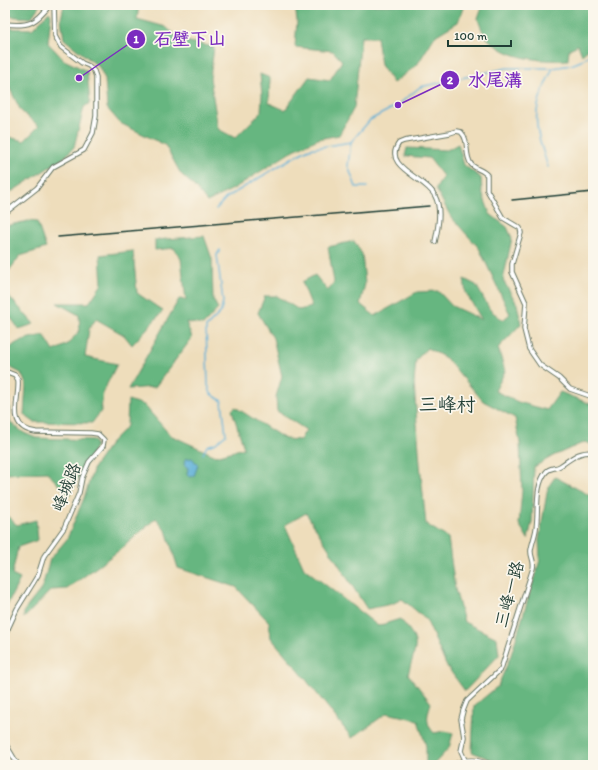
<svg xmlns="http://www.w3.org/2000/svg" width="598" height="770" viewBox="0 0 598 770" font-family="Itim,'LXGW WenKai TC',sans-serif">
	<rect width="100%" height="100%" fill="#fbf7ec"/>
	<filter id="ink" filterUnits="userSpaceOnUse"><feTurbulence type="fractalNoise" baseFrequency=".025" numOctaves="2"/><feDisplacementMap in="SourceGraphic" scale="8" xChannelSelector="R" yChannelSelector="G"/><feConvolveMatrix kernelMatrix="1 2 1 2 8 2 1 2 1" color-interpolation-filters="sRGB"/></filter>
	<filter id="wash" filterUnits="userSpaceOnUse"><feTurbulence type="fractalNoise" baseFrequency=".012" numOctaves="4" result="noise"/><feDisplacementMap in="SourceGraphic" scale="16" xChannelSelector="R" yChannelSelector="G"/><feGaussianBlur stdDeviation="0.9" result="paint"/><feColorMatrix in="noise" values="0 0 0 0 0 0 0 0 0 0 0 0 0 0 0 0 0 1.4 0 .05"/><feComposite in="paint" operator="in"/></filter>
	<g filter="url(#wash)">
		<rect width="100%" height="100%" fill="#edb"/>
		<g fill="#66b680" stroke="#427a5a">
			<polygon points="5,5 40,5 31,18 5,16"/>
			<polygon points="64,5 139,5 137,19 166,27 180,40 214,47 210,78 218,129 235,138 261,112 262,95 260,74 270,78 269,103 285,110 309,77 330,80 342,61 333,51 295,47 297,21 295,5 329,6 329,5 351,5 353,7 353,5 464,5 458,22 435,36 417,65 393,83 381,65 377,37 361,37 354,108 339,135 318,139 294,150 233,189 207,202 193,185 181,174 165,145 120,123 107,108 105,79 99,67 64,39 61,19"/>
			<path d="M483,5H593V45L582,55L578,45L569,49L568,60C539,61 509,60 487,38C483,34 480,25 478,19Z"/>
			<polygon points="49,12 51,15 48,43 64,60 87,71 90,103 84,107 74,147 65,157 5,196 5,136 24,141 39,126 21,111 5,79 5,28 32,29"/>
			<path d="M458,144L464,165L481,178L482,192L490,214L507,227L512,238L503,280L517,304L521,324L498,348L505,371L495,391L518,402L547,410L560,392L593,405V445L585,442L553,456L534,467L532,522L528,539L519,524L522,491L520,443L515,418L483,401L446,358L427,348L416,360L414,383L420,464L426,524L448,538L455,589L464,622L497,638L499,655L465,691L446,665L426,619L402,599L392,604L367,609L306,513L285,525L304,568L378,626L400,619C422,643 416,645 408,674L431,703C427,715 425,723 434,733L445,731L453,733L449,748L433,765H426V746L418,720L387,713L352,738L296,667L271,638L269,622L236,587L178,568L166,530L156,518L121,549L67,589L51,590L24,618V611L42,588L50,559L67,539L84,498L94,467L112,441L127,426L128,400L144,405L170,435L216,456L244,448L232,410L235,407L285,439L300,440L306,430L277,411L276,397L282,376L273,338L258,313L265,296H277L299,310L312,307L302,282L315,275L328,291L334,282L328,247L354,241L362,254L365,284L360,304L375,316L417,292L438,291L452,306L482,320L466,293L464,279L476,285L490,310L503,320L510,314L479,248L451,217L436,189L443,176L429,158L405,156L407,148L447,150Z"/>
			<polygon points="28,221 37,222 46,248 20,256 5,276 5,226"/>
			<polygon points="204,236 212,259 213,299 218,309 203,325 186,322 192,338 155,387 128,389 179,299 186,300 181,259 174,248 155,250 155,240"/>
			<path d="M133,251L137,293L163,311L132,345L124,335L96,319L89,329L85,357L117,364L103,392L101,411L92,423L34,422L24,415L26,384L21,373L5,365C5,341 25,339 44,335L54,351L68,344L80,330L79,315L57,303H89L102,284L100,255Z"/>
			<polygon points="5,292 34,324 19,329 5,310"/>
			<polygon points="9,397 10,422 24,433 36,438 94,440 96,445 69,496 47,472 5,474 5,401"/>
			<polygon points="555,477 593,497 593,765 505,765 472,752 474,706 498,686 511,655 540,560 539,540 548,487"/>
			<polygon points="5,514 17,525 36,520 38,540 18,547 12,575 20,579 8,603 5,605"/>
		</g>
		<polygon fill="#5bafd7" stroke="#3d7686" points="192,458 198,465 194,476 190,477 187,475 188,468 184,465 185,459"/>
		<g fill="none" stroke-linecap="round" stroke-linejoin="round">
			<g stroke="#5bafd7" stroke-width="1.5">
				<polyline points="351,142 348,166 356,187 367,187"/>
				<path d="M548,167C533,121 531,112 553,68"/>
				<polyline points="216,209 226,198 292,158 309,149 351,142 370,120 398,105 420,87 507,68 553,68 571,65 581,61 593,52"/>
				<polyline points="203,454 207,446 216,443 226,435 222,401 211,394 208,385 206,327 221,312 223,301 217,255 220,250"/>
			</g>
		</g>
	</g>
	<g filter="url(#ink)">
		<g fill="none" stroke-linecap="round" stroke-linejoin="round">
			<g stroke="#677563" stroke-width="5.5">
				<g id="minor">
					<path d="M5,24C29,27 36,23 50,5"/>
					<polyline points="5,213 37,188 53,167 84,150 93,133 96,116 96,77 94,71 89,66 82,63 61,47 55,36 54,5"/>
					<path d="M435,242C438,228 442,209 435,196C427,178 381,167 399,143L404,141L450,133L456,131L461,132C470,141 464,154 471,164C475,169 483,170 487,175V190L503,218L520,228L521,233L512,264V272L526,303L524,329L529,349L540,365L559,378L570,389L593,397"/>
					<path d="M5,371L15,375L18,380C20,399 5,428 36,432L91,433L98,434L104,440L103,446L89,462L82,478L79,493L64,528L44,556L38,575L17,609L5,635"/>
					<polyline points="5,743 18,765"/>
					<path d="M465,760L461,751L464,737L461,719L463,711L467,701L501,669L533,568C535,561 530,557 531,550C532,543 535,536 536,529C539,511 534,487 546,472C550,467 555,469 560,466C573,458 576,452 593,452"/>
				</g>
			</g>
			<g stroke="#677563" stroke-width="6">
				<g id="tertiary">
					<polyline points="5,764 6,765"/>
					<path d="M454,765C468,757 479,761 493,765"/>
				</g>
			</g>
			<use href="#minor" stroke="#fff" stroke-width="3.5"/>
			<use href="#tertiary" stroke="#fff" stroke-width="4.5"/>
			<g stroke="#1f3d34" stroke-width="1.5">
				<polyline points="512,200 593,192"/>
				<polyline points="58,237 429,206"/>
			</g>
		</g>
	</g>
	<g text-anchor="middle" dominant-baseline="central" stroke-width="3.5" stroke-linejoin="round" paint-order="stroke">
		<g font-size="17" fill="#1f3d34" stroke="#fbf7ec">
			<text transform="translate(66 487) rotate(-69)">峰城路</text>
			<text transform="translate(509 594) rotate(-75)">三峰一路</text>
		</g>
		<g font-size="19" fill="#1f3d34" stroke="#fbf7ec">
			<text x="447" y="404">三峰村</text>
		</g>
	</g>
	<path fill="none" stroke="#7b2cbf" stroke-width="1.5" d="M79 78L136 39M398 105L450 80"/>
	<g fill="#7b2cbf" stroke="#fbf7ec" stroke-width="1.5">
		<circle cx="79" cy="78" r="4"/>
		<circle cx="398" cy="105" r="4"/>
		<circle cx="136" cy="39" r="10"/>
		<circle cx="450" cy="80" r="10"/>
	</g>
	<g font-size="12" text-anchor="middle" font-weight="bold" fill="#fff">
		<text x="136" y="43">1</text>
		<text x="450" y="84">2</text>
	</g>
	<g font-size="18" text-anchor="middle" font-weight="bold" fill="#7b2cbf" stroke="#fbf7ec" stroke-width="3.5" stroke-linejoin="round" paint-order="stroke">
		<text x="190" y="45">石壁下山</text>
		<text x="495" y="86">水尾溝</text>
	</g>
	<rect width="598" height="770" fill="none" stroke="#fbf7ec" stroke-width="20"/>
	<path d="M448 40v6h63v-6" fill="none" stroke="#1f3d34" stroke-width="2"/>
	<text x="454" y="40" font-size="12" fill="#1f3d34" stroke="#fbf7ec" stroke-width="3" paint-order="stroke">100 m</text>
</svg>
